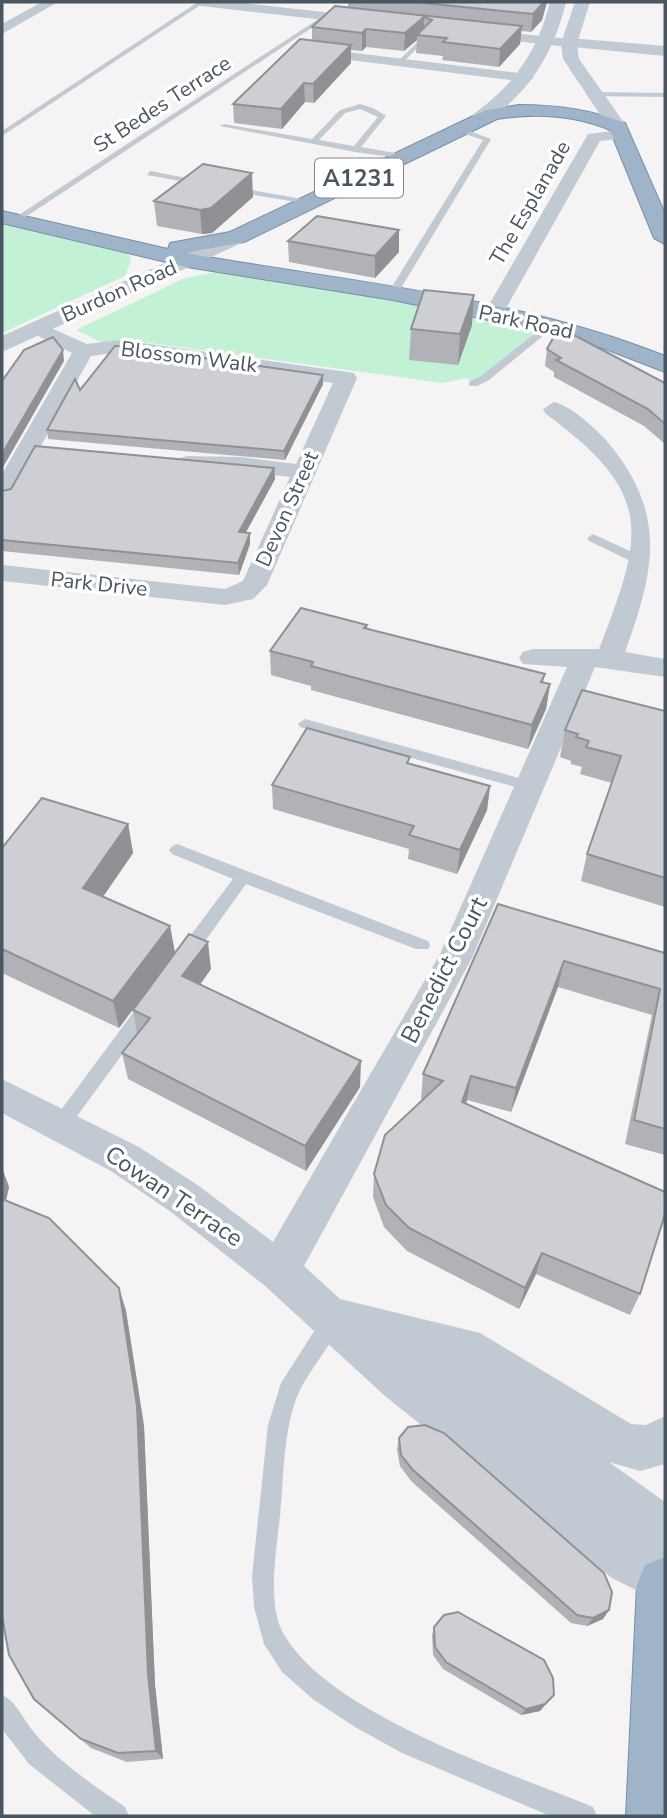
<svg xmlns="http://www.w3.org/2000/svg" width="667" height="1818" viewBox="0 0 667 1818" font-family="'Nunito Sans',sans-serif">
	<rect width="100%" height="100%" fill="#f5f3f3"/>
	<g fill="#c3f1d5">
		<polygon points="2,221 126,250 131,261 125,276 2,333"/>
		<polygon points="216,272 368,295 545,330 473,384 466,378 443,383 127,340 105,344 76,330 185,278"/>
	</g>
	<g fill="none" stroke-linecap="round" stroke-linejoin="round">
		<g stroke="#7690ad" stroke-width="2">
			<g id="trunk">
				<path d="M519,105C556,105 590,109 625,123L665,214V244L654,238L610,130C574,115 535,113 497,119L244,242L185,253C346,282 513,295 665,356V372L603,348L546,332L393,300L187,267L2,223V211L168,249L170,243L230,232L486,110Z"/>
				<polygon points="665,1557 665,1816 626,1816 637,1585 645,1565"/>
			</g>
		</g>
		<g fill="#c1cad2" fill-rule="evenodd">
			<polygon points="198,2 205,2 2,136 2,131"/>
			<polygon points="326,14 328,17 18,222 11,220"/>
			<polygon points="423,37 428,38 402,63 398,63 398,61"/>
			<polygon points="593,92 665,93 665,97 590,96"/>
			<path d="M360,104L373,108L386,116L361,147L407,155V159L355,152L220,126L224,124L312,139L340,110ZM360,109L378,117L354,146L319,140L345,113Z"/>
			<polygon points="459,127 491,139 398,293 390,295 388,293 483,140 456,131"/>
			<polygon points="150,171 202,181 206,183 202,185 147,175"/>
			<polygon points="234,187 308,200 312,202 308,204 231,191 231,187"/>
			<polygon points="547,324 555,326 489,380 477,386 469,386 469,382 481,376"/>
			<polygon points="593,534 647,559 649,562 647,565 639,565 589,541 587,538"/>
			<polygon points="305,719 530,781 537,786 530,791 300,727 298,724"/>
			<polygon points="177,844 428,941 430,945 428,949 416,949 246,884 193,958 181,958 179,953 181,948 233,879 172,854 169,850 172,846"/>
			<polygon points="147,1000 153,1002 155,1007 153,1012 67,1130 61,1132 55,1130 52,1124 55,1118 141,1002"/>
			<path d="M332,1311L339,1314L342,1321C330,1349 307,1371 296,1399C283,1436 284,1476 280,1515C277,1547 267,1601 282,1631C326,1714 509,1772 593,1807L597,1816H550L402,1753L355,1727L314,1700L282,1672L264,1644L254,1607L252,1576L268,1425L281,1383L325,1314Z"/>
			<path d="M2,1695C16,1701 23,1719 33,1731C58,1762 92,1784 125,1807L129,1816H95L29,1764L2,1729Z"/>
		</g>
		<g fill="#c1cad2" fill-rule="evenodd">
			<polygon points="42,2 58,2 2,34 2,24"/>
			<polygon points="194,2 234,2 369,17 376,21 369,25 201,6"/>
			<polygon points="474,29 569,39 576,43 569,47 469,36 469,30"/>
			<polygon points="307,47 527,74 534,78 527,82 302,54 300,51"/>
			<polygon points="621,130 627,132 627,138 600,141 500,319 486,319 483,315 588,134"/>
			<polygon points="37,322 87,344 121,340 354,373 357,378 267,585 253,599 225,605 2,581 2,565 225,589 243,581 290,477 240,471 188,470 180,468 176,463 180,458 188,456 240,457 296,464 333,383 121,352 91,356 14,494 11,499 2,501 2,474 72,353 30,332 27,328 30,324"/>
			<path d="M554,402C573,407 592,426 606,440C667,512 656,567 625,652L665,659V677L595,667L472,958L304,1266L340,1299L480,1333L631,1424L646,1425L665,1416V1464L640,1471L609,1462L665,1502V1599L646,1595L612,1578L385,1396L264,1285L171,1212L111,1171L2,1113V1079L139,1147L199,1186L273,1242L440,954L567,667L523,664L519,658L523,652L533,649H599C644,533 655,494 546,414L543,409Z"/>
		</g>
		<g fill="#c1cad2" fill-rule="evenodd">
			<polygon points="569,38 665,46 665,56 563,46 561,43"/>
			<polygon points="236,231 244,232 247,237 244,242 2,352 2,336"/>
		</g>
		<g fill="#c1cbd6" fill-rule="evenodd">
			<path d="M550,2H566C556,44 537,81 503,109C494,116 486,124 475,121L472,117L475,113C515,84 538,50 550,2Z"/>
			<polygon points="575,2 590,2 577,43 579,59 627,127 625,131 611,131 563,59 561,43"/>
		</g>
		<use href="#trunk" fill="#9fb4c9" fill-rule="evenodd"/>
	</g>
	<g fill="#b0b2b7">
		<polygon points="348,2 547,2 542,20 531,32 521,31 520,44 499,67 442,60 443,56 416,53 417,40 404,51 366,47 362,51 351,50 351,63 314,103 305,102 282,129 234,123 233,104 312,40 312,27 348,7"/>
		<polygon points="253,197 212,233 202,234 157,226 154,201"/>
		<polygon points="399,230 399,252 375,278 289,262 288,241"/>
		<polygon points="472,325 458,365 409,360 411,329"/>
		<polygon points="547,349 665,383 665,444 644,426 554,377 554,372 545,366"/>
		<polygon points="323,375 323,384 285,460 48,439 47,430 80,390"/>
		<polygon points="274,468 275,479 246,532 250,533 250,544 239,575 2,551 2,491"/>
		<polygon points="367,625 367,629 545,674 543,683 550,684 546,709 528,749 311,690 311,686 271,675 270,651"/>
		<polygon points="665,711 665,907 581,881 587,854 612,783 580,774 582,767 571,764 571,761 560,757 565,730"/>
		<polygon points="410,764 490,786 487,810 457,874 408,859 409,849 273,809 272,785"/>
		<polygon points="128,824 133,853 103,896 170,926 175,953 119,1028 2,973 2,848"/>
		<polygon points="498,904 665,953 665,1155 625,1144 652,1015 558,987 511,1112 467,1100 466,1104 640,1294 630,1315 536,1274 519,1309 407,1251 384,1227 373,1197 374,1174 423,1100 421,1099 423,1074"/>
		<polygon points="211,969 200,985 360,1087 306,1171 128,1079 122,1053 137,1034 133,1010"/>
		<polygon points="2,1168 9,1187 6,1201 119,1288 126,1311 144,1426 155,1685 163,1759 127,1762 91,1748 34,1699 2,1616"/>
		<polygon points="399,1438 609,1610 603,1619 587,1626 571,1623 411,1481 400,1466 397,1450"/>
		<polygon points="434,1627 540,1711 521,1715 443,1669 433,1655 432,1635"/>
	</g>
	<g fill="#909195">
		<polygon points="544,2 547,2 542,20 531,32 533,14"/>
		<polygon points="424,17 424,34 417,35 417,40 404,51 405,33"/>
		<polygon points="522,26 520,44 499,67 500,49"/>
		<polygon points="366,29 366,47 362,51 362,33"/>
		<polygon points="351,45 351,63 314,103 313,84"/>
		<polygon points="304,83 305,102 282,129 281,109"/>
		<polygon points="252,173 253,197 212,233 202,234 200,210"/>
		<polygon points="399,230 399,252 375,278 375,256"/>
		<polygon points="474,295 472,325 458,365 460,334"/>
		<polygon points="63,350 64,361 2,469 2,454"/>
		<polygon points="323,375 323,384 285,460 284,451"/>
		<polygon points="274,468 275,479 240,543 239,532"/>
		<polygon points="250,533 250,544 239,575 238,563"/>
		<polygon points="550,684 546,709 528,749 532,725"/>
		<polygon points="490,786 487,810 457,874 460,850"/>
		<polygon points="128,824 133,853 90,916 83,888"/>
		<polygon points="170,926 175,953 119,1028 113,1001"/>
		<polygon points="208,942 211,969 186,1003 182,976"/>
		<polygon points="564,961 558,987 511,1112 516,1088"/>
		<polygon points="361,1061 360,1087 306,1171 305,1146"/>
		<polygon points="471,1076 467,1100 458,1126 462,1102"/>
		<polygon points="2,1168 9,1187 2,1218"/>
		<polygon points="542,1253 536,1274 519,1309 525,1288"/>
		<polygon points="119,1288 126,1311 144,1426 155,1685 163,1759 156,1751 148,1674"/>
		<polygon points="609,1610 603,1619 587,1626 593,1618"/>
		<polygon points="554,1695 540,1711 521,1715 526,1709"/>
	</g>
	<g fill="#cdcfd5" stroke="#909195" stroke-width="2">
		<polygon points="414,2 544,2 533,14"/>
		<polygon points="335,6 522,26 500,49 443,42 447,38 417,35 432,20 424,17 405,33 366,29 362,33 312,27"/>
		<polygon points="300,39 351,45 313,84 304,83 281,109 233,104"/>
		<polygon points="203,164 252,173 211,208 200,210 154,201"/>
		<polygon points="317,216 399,230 375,256 288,241"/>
		<polygon points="424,290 474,295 460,334 411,329"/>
		<polygon points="559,327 665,383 665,424 648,409 556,360 561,358 547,349"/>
		<polygon points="53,337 63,350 2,454 2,381 24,350"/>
		<polygon points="115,346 120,346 323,375 284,451 47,430 75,379 80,390"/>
		<polygon points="35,446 274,468 239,532 250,533 238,563 2,540 2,491 11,489"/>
		<polygon points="301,608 367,625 364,628 545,674 541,682 550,684 532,725 311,666 313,662 270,651"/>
		<polygon points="582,690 665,711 665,878 587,854 621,756 586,747 589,741 576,737 578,734 565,730"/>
		<polygon points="307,728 410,757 407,763 490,786 460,850 409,835 414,826 272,785"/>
		<polygon points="42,798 128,824 83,888 170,926 113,1001 2,949 2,848"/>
		<polygon points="498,904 665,953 665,1129 634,1120 660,989 564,961 516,1088 471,1076 462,1102 665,1192 665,1214 640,1294 542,1253 525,1288 409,1228 386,1205 374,1174 385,1135 443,1081 423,1074"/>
		<polygon points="189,934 208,942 182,976 361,1061 305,1146 122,1053 150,1018 133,1010"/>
		<polygon points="2,1199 49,1218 119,1288 137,1406 148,1674 156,1751 118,1753 81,1739 34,1699 9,1655 2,1616"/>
		<polygon points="425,1425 444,1433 604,1573 612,1592 609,1610 593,1618 577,1615 413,1470 401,1455 399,1438 408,1427"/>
		<polygon points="458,1612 544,1660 553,1678 554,1695 545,1704 526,1709 446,1662 435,1647 434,1627 444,1615"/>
	</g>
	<g text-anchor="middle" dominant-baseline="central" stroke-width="7" stroke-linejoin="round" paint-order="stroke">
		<g font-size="21" fill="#4a5661" stroke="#fff">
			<text transform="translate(162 104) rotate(-33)">St Bedes Terrace</text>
			<text transform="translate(530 203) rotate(-60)">The Esplanade</text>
			<text transform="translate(119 291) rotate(-24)">Burdon Road</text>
			<text transform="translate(526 322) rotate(12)">Park Road</text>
			<text transform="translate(189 357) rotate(7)">Blossom Walk</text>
			<text transform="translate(287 509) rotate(-66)">Devon Street</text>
			<text transform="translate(99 584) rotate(6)">Park Drive</text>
		</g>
		<rect fill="#fff" stroke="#808990" stroke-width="2" x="315" y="158.5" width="88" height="39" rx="5"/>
		<g font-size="23" font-weight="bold" fill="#4a5661">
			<text x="359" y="178">A1231</text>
		</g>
		<g font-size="24" fill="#4a5661" stroke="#fff">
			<text transform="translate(444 970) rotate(-63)">Benedict Court</text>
			<text transform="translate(174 1196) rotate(34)">Cowan Terrace</text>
		</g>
	</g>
	<rect width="667" height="1818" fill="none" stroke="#4a5661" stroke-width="7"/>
</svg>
